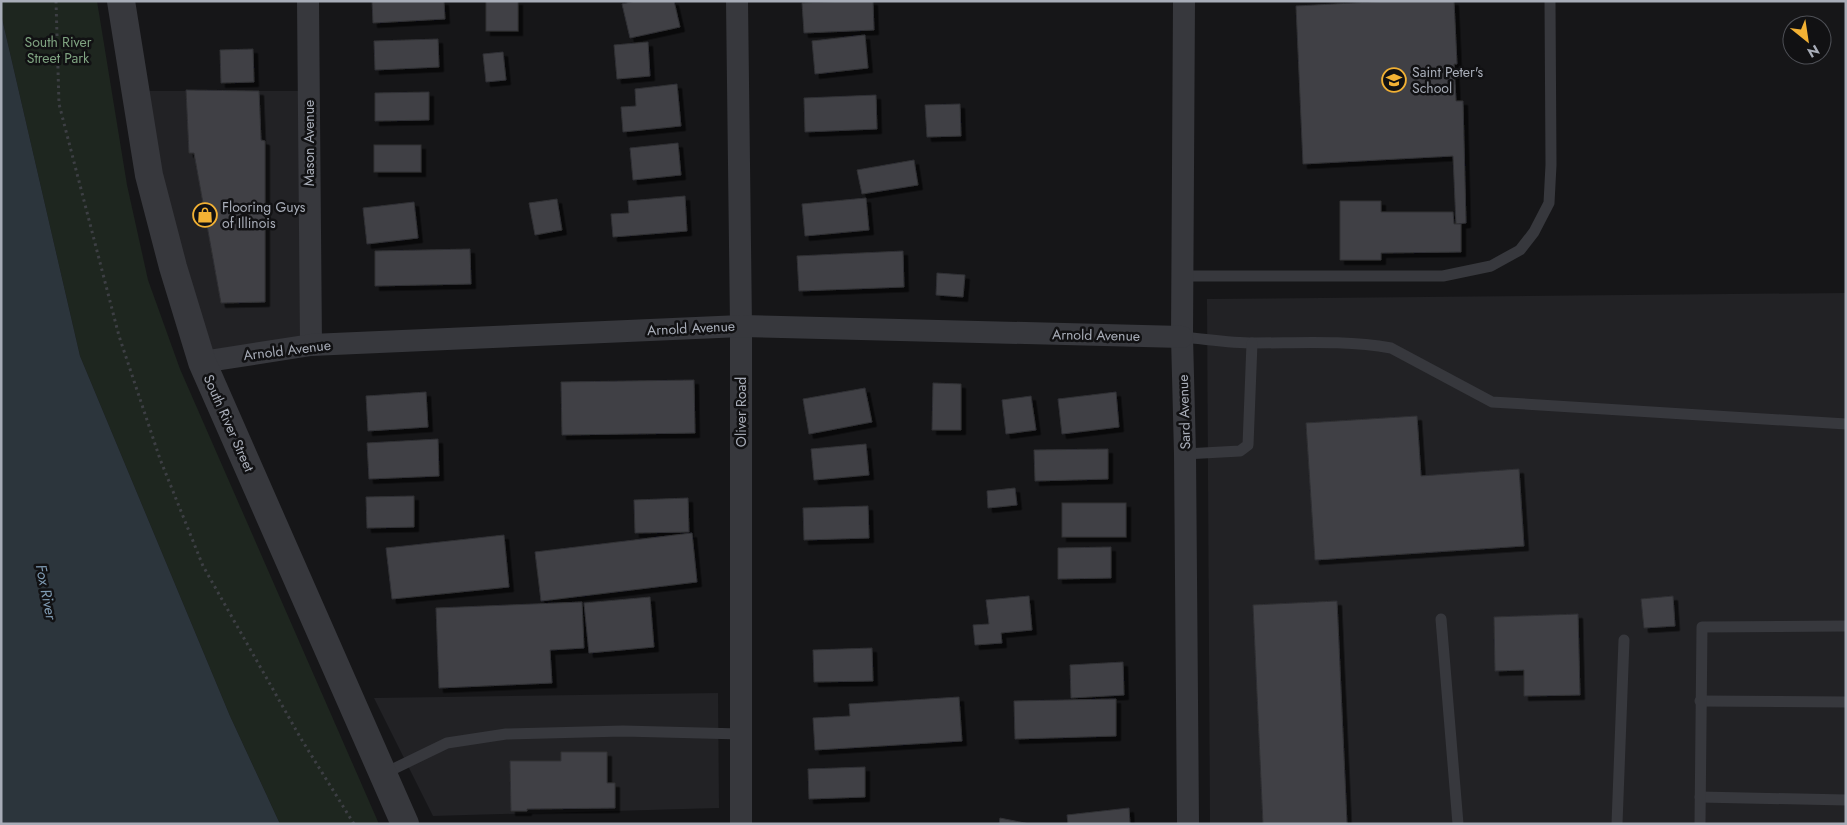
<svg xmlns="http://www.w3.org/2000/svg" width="1847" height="825" viewBox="0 0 1847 825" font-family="Jost,sans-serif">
	<defs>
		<filter id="shadow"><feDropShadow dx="4.5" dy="4.5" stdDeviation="0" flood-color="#0009"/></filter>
	</defs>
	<rect width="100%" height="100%" fill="#161618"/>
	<g fill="#222225">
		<polygon points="141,91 304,91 305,340 205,357"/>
		<polygon points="1846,293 1846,824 1210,824 1207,299"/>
		<polygon points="718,693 719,808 433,816 374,698"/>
	</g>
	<polygon fill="#1e261f" points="1,1 97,1 127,185 148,280 180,369 379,824 280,824 230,716 80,356 1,14"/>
	<polygon fill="#2c353c" points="1,14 80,356 230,716 280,824 1,824"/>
	<g fill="#404145" stroke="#303034" filter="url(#shadow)">
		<polygon points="372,1 444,1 445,19 373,23"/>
		<rect x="486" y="1" width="32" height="30"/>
		<polygon points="636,1 674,1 680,27 630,38 622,4"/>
		<polygon points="846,1 873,1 874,30 804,33 802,3"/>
		<polygon points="1391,1 1454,1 1457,64 1454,64 1456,101 1463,101 1466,223 1456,224 1453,156 1303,164 1296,6"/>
		<polygon points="865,35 868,68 815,74 812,41"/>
		<polygon points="438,39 439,67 375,70 374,41"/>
		<polygon points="648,42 650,76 617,79 614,45"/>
		<polygon points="253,49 254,82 221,83 220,50"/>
		<polygon points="503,52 506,80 486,82 483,54"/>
		<polygon points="677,84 681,126 623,132 621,107 636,106 635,89"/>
		<polygon points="186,90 259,91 261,140 265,141 265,302 221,303 194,153 189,153"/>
		<polygon points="429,92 429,120 375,121 375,93"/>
		<polygon points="876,95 877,129 805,132 804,98"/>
		<polygon points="960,104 961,136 927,137 925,105"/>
		<polygon points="678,143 681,175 633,180 630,148"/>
		<rect x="374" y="145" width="47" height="27"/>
		<polygon points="914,160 918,185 862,194 857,170"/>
		<polygon points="685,196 687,231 613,237 611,214 629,213 628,201"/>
		<polygon points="866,198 869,230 805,236 802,204"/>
		<polygon points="557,199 562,230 535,235 529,203"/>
		<polygon points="1340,201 1381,201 1381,212 1453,212 1454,224 1461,224 1461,252 1381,253 1381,260 1340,260"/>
		<polygon points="414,202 418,238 367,244 363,208"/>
		<polygon points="470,249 471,284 375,286 375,251"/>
		<polygon points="903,251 904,287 799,291 797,256"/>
		<polygon points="937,273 965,275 963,297 936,295"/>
		<polygon points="694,380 695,433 562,435 561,382"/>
		<polygon points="933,383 961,384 961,430 932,430"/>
		<polygon points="865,388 872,422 809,434 803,399"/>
		<polygon points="426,392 428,427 368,431 366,396"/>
		<polygon points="1116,392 1119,427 1062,434 1058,399"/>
		<polygon points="1031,396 1036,430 1006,434 1002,400"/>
		<polygon points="1417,416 1421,476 1519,469 1524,546 1315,560 1306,423"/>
		<polygon points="438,439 439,476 369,479 367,443"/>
		<polygon points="866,444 869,475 814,480 811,449"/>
		<polygon points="1108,449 1108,479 1035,481 1034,450"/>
		<polygon points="1015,488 1017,505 988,508 987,491"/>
		<polygon points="414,496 414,527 367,528 366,497"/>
		<polygon points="688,498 689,532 635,533 634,500"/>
		<rect x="1062" y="503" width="64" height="34"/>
		<polygon points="868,506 869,538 804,540 803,508"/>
		<polygon points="692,533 697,582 541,601 535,552"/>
		<polygon points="504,535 509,587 392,599 386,548"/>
		<polygon points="1111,547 1111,578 1058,579 1058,548"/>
		<polygon points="1029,596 1032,630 1001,633 1002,643 975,645 973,625 989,624 986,600"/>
		<polygon points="1673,596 1675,626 1644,628 1641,599"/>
		<polygon points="650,597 654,647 589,653 584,603"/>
		<polygon points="1337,601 1347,824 1263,824 1253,605"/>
		<polygon points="582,602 584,648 550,650 552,683 439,688 436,608"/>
		<polygon points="1578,614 1580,695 1524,696 1524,670 1495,671 1494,617"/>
		<polygon points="872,648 873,681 814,682 813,650"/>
		<polygon points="1123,662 1124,695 1071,698 1070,665"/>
		<polygon points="959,697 962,741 815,750 813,718 850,716 849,704"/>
		<polygon points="1116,699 1116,736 1015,739 1014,701"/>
		<polygon points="561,752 607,752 607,783 615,783 615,808 527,809 527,811 511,811 510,761 561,761"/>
		<polygon points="865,767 865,797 809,799 808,769"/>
		<polygon points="1129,808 1130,824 1068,824 1067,815"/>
		<polygon points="1000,818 1030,824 999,824"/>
	</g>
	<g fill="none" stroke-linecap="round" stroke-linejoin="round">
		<polyline stroke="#3d3f44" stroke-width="3" stroke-dasharray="2.5 4" stroke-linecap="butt" points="56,1 59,104 119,336 160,459 203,566 300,737 354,824"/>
		<g stroke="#37383d" stroke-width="11">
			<polyline points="1182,276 1443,276 1491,266 1520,250 1534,232 1549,203 1551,165 1550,1"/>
			<path d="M1182,337C1206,339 1230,343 1254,343C1300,343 1346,340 1391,348L1492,402L1846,424"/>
			<polyline points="1185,454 1240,451 1248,445 1252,343"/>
			<polyline points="1441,619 1458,824"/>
			<polyline points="1700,701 1846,702"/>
			<polyline points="383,774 447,743 506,734 623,731 741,734"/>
			<polyline points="1700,797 1846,800"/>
			<polyline points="1617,824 1624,640"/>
			<polyline points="1700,824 1702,627 1846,626"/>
		</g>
		<g stroke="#37383d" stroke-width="22">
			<polyline points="308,1 311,345"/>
			<polyline points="737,1 741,326 741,824"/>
			<polyline points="1184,1 1182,337 1185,454 1188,824"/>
			<polyline points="202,362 311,345 741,326 1182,337"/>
		</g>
		<polyline stroke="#37383d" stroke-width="28" points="121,1 149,175 173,267 202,362 405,824"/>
	</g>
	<defs>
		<g id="school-ring" transform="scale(1.25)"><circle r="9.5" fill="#111113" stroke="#f2b134" stroke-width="1.5"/><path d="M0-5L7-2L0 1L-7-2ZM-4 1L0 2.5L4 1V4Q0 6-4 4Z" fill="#f2b134"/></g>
		<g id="shop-ring" transform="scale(1.25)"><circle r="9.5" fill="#111113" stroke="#f2b134" stroke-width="1.5"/><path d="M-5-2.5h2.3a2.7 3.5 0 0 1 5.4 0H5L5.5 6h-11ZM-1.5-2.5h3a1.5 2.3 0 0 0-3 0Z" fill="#f2b134"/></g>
	</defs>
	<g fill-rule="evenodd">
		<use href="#school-ring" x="1394" y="80"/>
		<use href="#shop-ring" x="205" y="215"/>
	</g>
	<g text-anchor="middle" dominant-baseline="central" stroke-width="5" stroke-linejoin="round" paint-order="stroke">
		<g font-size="14" fill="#7fa381" stroke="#111113">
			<text x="58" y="42">South River<tspan x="58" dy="16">Street Park</tspan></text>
		</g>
		<g font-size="14" fill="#a8adb8" stroke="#111113" text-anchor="start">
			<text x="1412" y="72">Saint Peter's<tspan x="1412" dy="16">School</tspan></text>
			<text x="222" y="207">Flooring Guys<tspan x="222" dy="16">of Illinois</tspan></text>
		</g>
		<g font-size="14" fill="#a8adb8" stroke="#111113">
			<text transform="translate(309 143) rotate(-90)">Mason Avenue</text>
			<text transform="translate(691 328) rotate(-3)">Arnold Avenue</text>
			<text transform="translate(1096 335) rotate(1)">Arnold Avenue</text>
			<text transform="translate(287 350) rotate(-7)">Arnold Avenue</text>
			<text transform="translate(741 412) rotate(-90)">Oliver Road</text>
			<text transform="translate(1184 412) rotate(-92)">Sard Avenue</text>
			<text transform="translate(229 423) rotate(66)">South River Street</text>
		</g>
		<g font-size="15" font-style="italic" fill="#7f9bb3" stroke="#111113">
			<text transform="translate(46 592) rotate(79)">Fox River</text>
		</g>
	</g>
	<rect width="1847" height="825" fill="none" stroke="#a8adb8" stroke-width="5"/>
	<g transform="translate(1807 40) rotate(150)"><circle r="24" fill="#111113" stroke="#4d4f55"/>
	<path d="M0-4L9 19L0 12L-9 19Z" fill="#f2b134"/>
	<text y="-8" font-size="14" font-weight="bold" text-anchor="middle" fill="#a8adb8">N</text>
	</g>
</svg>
